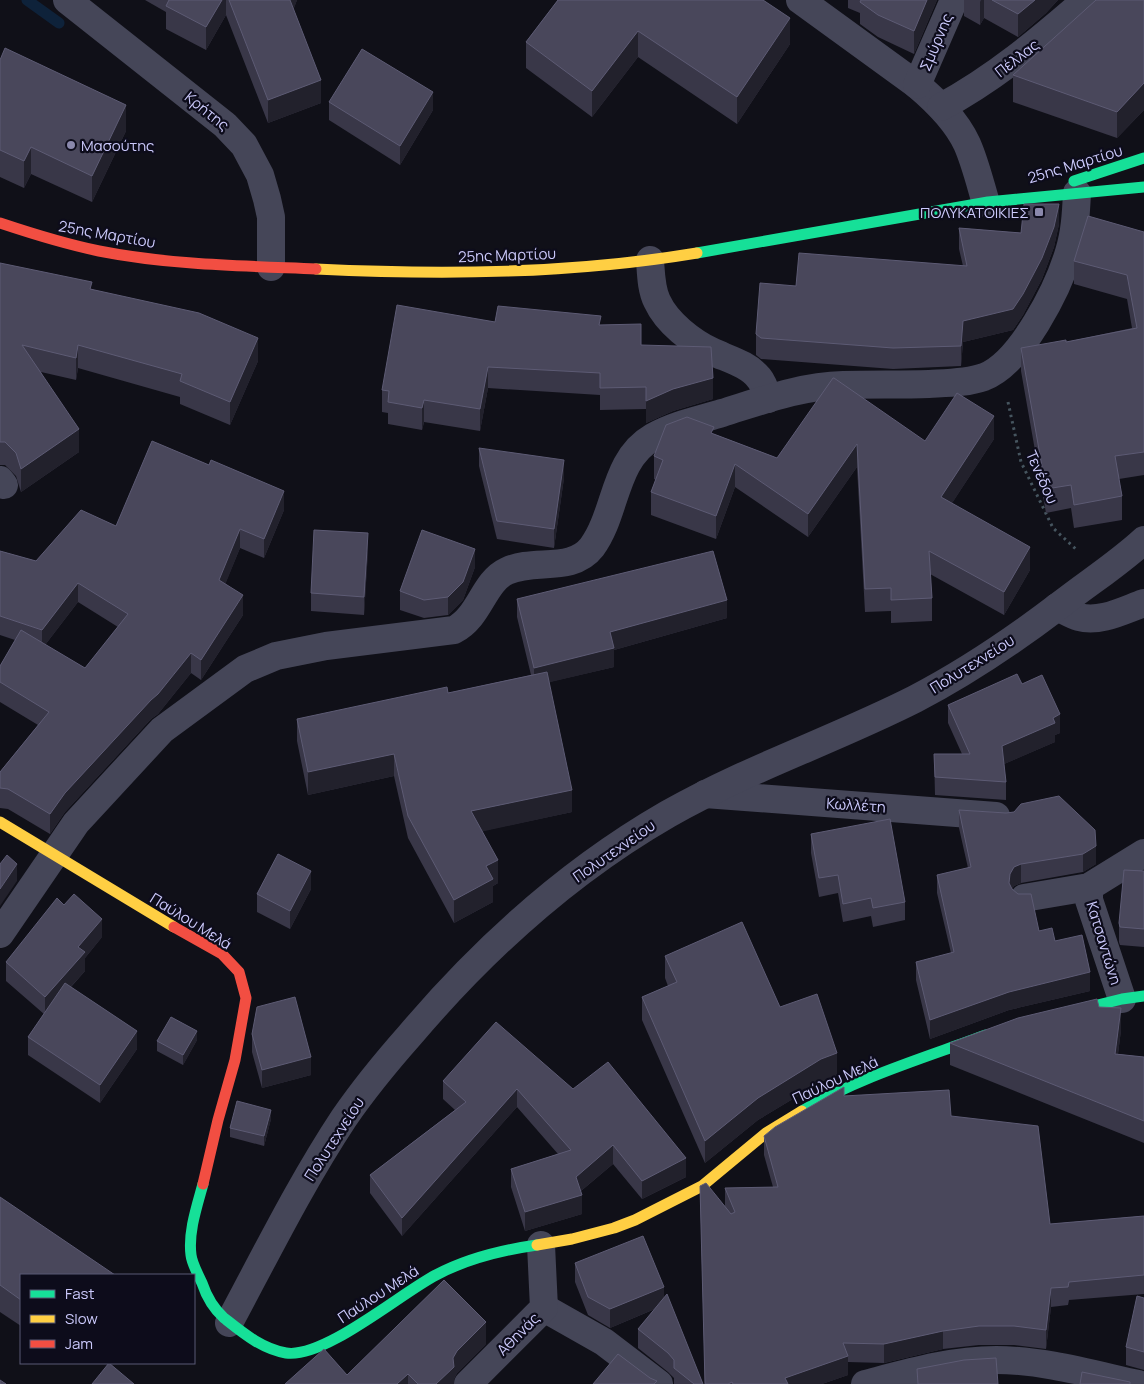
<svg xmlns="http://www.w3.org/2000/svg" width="1144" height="1384" viewBox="0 0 1144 1384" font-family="Manrope,sans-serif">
	<rect width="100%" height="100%" fill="#101018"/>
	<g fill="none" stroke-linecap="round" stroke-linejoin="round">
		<polyline stroke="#0e223a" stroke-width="11" points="27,0 59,23"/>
		<polyline stroke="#46555f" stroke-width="3" stroke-dasharray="2.5 4" stroke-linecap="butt" points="1008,402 1021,462 1053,528 1078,551"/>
		<g stroke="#454658" stroke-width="28">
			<polyline points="67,0 225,125 244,145 260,175 267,199 271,217 271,267"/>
			<path d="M800,0L917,85C936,101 956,120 967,144C975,162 980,183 986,203"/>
			<polyline points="917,85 954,0"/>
			<path d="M941,107C995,78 1040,40 1086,0"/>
			<path d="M650,260C651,273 651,289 657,301C667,323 692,342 713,352C728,359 748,364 759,378C764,384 766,392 768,399"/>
			<polyline points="0,480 4,485"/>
			<path d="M1057,607C1064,610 1072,615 1079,617C1100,623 1124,610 1144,603"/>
			<polyline points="705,794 996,816"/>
			<polyline points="1089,887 1089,900 1122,999"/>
			<polyline points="1024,898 1089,887 1144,853"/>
			<path d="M0,934L76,823L162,730L245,669L276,656L326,646L454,630C480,617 483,582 507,571C534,558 572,573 592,547C617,513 613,460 653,437C674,425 699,420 722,413C761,401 801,386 843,385C872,384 900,385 929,384C947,383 967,383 984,377C1021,363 1058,289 1069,252C1075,233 1076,213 1077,193"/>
			<polyline points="544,1308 604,1342 659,1384"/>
			<path d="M229,1323C266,1254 301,1183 344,1118C364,1089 387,1061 410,1035C483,949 569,871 668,814C747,769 834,740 915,699C967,672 1014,640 1060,605C1088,583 1118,564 1144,540"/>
			<polyline points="468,1384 544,1308 541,1245"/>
			<path d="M865,1384C907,1373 951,1360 996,1360C1043,1360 1092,1374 1138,1384"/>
		</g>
		<g stroke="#16e098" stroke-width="11">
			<polyline points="1074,181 1144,158"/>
			<polyline points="697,253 988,202 1144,187"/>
			<polyline points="1061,1014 1122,999 1144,996"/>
			<path d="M802,1111C859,1077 924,1058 986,1035"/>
			<path d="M203,1184C197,1206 188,1232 191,1255C192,1264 198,1274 202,1283C206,1295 214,1309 224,1318C243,1333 262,1349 286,1353C324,1359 401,1293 436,1275C468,1258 502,1250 537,1245"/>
		</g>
		<g stroke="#ffcf43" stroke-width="11">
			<path d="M316,269C443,275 571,274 697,253"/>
			<polyline points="0,822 174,927"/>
			<polyline points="537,1245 572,1239 614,1228 635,1220 702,1186 766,1133 802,1111"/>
		</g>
		<g stroke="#f24e42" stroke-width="11">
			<path d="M0,223C33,234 65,244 99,251C170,265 244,266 316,269"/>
			<polyline points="174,927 222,954 239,972 246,998 235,1060 218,1120 203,1184"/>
		</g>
	</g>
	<g fill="#393748" fill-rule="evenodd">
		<polygon points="145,0 297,0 293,10 321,103 268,123 226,15 206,50 166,29 166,12"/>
		<polygon points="558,0 790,44 737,124 638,57 592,117 526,68 526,42"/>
		<polygon points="848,0 937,0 914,54 878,37 860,24 860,13 848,8"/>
		<polygon points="964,0 1058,0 1046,13 1018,37 984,18 980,25 964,16"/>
		<polygon points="1144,0 1144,110 1117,138 1013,102 1013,75"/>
		<polygon points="0,60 126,131 92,202 31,174 24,188 0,177"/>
		<polygon points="329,102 433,110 400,165 329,120"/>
		<polygon points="1059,224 1054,247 1042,279 1023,315 1013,330 963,342 961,366 893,369 761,359 756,355 756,334 796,286 963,266 959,249 959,228 1021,233"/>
		<polygon points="1144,232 1144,475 1119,479 1122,496 1122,520 1074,528 1071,508 1046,513 1021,371 1021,348 1066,342 1132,328 1127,299 1074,284 1074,261"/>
		<polygon points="0,263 92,289 258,361 230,425 180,404 180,397 78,368 76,380 41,372 79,452 21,492 16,476 5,465 0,465"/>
		<polygon points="495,322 601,325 641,345 713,399 673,411 646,423 646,409 600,410 600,395 488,388 480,431 424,422 422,430 388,424 388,413 382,412 382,390"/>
		<polygon points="714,434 777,458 925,441 994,439 952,503 1030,570 1004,615 930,574 932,598 932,621 891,623 891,611 865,612 857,467 808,537 735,487 716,539 651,515 651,492 656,480 654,479 654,456"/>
		<polygon points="479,448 564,478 554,548 497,539 479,466"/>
		<path d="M284,510L264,558L240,548L225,584L243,615L201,680L191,673L158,714L151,719L65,812L50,834L8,809L0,808V772L38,725L0,702V666L15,640L0,635V551L36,561L116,526ZM78,602L118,627L85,668L45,645Z"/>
		<polygon points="368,551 364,615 311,611 311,593"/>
		<polygon points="475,567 463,600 448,615 424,618 400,610 400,591"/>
		<polygon points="517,599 727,618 614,650 614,667 549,682 572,812 482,831 498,883 493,886 493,902 454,923 408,838 394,776 308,795 297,741 297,719 448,693 531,675 517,617"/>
		<polygon points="1022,684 1060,733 1055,735 1055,742 1004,764 1006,782 1006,800 935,795 934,754 962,754 948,723 948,705"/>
		<polygon points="1021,804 1096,864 1083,872 1021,883 1014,886 1012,889 1039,931 1055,941 1090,991 1009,1010 930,1039 916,980 916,962 951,953 937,893 937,875 968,868 959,828 959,810 1006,813 1014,812"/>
		<polygon points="811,834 905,902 905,920 873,927 871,916 843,922 838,893 819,897 811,853"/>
		<polygon points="1144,871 1144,947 1120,945 1119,942 1119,923"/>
		<polygon points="311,889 290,929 257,912 257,894"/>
		<polygon points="102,937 85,958 85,971 71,987 137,1049 100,1103 28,1055 28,1037 44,1014 6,981 6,962"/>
		<polygon points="665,956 837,1075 821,1082 758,1120 705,1163 642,1020 642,997 668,986 665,978"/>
		<polygon points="1099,1007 1121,1030 1118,1054 1144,1057 1144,1143 950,1065 950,1043"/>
		<polygon points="252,1034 311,1075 262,1088 252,1052"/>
		<polygon points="197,1040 183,1065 157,1051 157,1041"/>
		<polygon points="443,1081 573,1089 686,1177 642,1199 613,1164 581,1191 582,1214 525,1231 511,1187 511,1169 558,1154 517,1107 402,1236 370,1193 370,1175 455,1110 443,1099"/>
		<polygon points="844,1096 951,1116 1050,1224 1144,1216 1144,1294 1069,1300 1068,1305 1051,1307 1046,1349 1014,1345 979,1345 943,1349 884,1363 848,1362 848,1375 822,1384 705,1384 700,1186 725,1206 725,1188 773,1187 764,1155 764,1136"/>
		<polygon points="271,1119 264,1146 230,1137 230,1128"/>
		<polygon points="0,1197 21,1275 21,1326 0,1312"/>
		<polygon points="575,1263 664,1298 703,1384 674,1384 674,1378 668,1372 638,1348 638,1329 655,1309 610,1328 588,1315 575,1282"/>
		<polygon points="1144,1298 1144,1370 1126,1365 1126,1347"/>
		<polygon points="486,1344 457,1373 454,1379 454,1384 285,1384 347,1375"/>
	</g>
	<g fill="#22212c">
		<polygon points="222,0 226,0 226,15 206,50 206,27"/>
		<polygon points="289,0 297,0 289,22"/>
		<polygon points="927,0 937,0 914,54 914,31"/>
		<polygon points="981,0 984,0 984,18 980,25 980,2"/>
		<polygon points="1035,0 1058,0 1046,13 1018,37 1018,14"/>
		<polygon points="790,18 790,44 737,124 737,97"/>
		<polygon points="638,31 638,57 592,117 592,91"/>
		<polygon points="321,80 321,103 268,123 268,100"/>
		<polygon points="1144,83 1144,110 1117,138 1117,112"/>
		<polygon points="433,92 433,110 400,165 400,146"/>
		<polygon points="126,105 126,131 92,202 92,176"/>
		<polygon points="31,147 31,174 24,188 24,161"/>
		<polygon points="1059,204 1059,224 1054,247 1042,279 1023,315 1013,330 963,342 961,366 961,346 963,321"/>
		<polygon points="258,338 258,361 230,425 230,402"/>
		<polygon points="78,345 78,368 76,380 76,358"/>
		<polygon points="488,367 488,388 480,431 480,409"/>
		<polygon points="713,378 713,399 673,411 646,423 646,401 673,389"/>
		<polygon points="424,400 424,422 422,430 422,408"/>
		<polygon points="994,416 994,439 941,520 941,497"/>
		<polygon points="79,429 79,452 21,492 21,469"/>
		<polygon points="857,444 857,467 808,537 808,514"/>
		<polygon points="564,460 564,478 554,548 554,529"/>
		<polygon points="735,464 735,487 716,539 716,516"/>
		<polygon points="284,491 284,510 264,558 264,539"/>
		<polygon points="240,529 240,548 219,600 219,580"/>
		<polygon points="368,533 368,551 364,615 364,597"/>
		<polygon points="1030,547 1030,570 1004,615 1004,592"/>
		<polygon points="475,549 475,567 463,600 448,615 448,597"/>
		<polygon points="78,583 78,602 42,649 42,630"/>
		<polygon points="243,595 243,615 201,680 201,660"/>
		<polygon points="727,600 727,618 614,650 614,667 534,686 534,668 610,632"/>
		<polygon points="191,653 191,673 158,714 151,719 65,812 50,834 50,814 65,793"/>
		<polygon points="1060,714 1060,733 1055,735 1055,742 1002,765 1002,746"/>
		<polygon points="394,754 394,776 308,795 308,772"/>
		<polygon points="572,790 572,812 471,834 471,811"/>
		<polygon points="1096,846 1096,864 1083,872 1083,854"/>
		<polygon points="498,860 498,883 493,886 493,902 454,923 454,900 486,866"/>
		<polygon points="17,864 17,881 0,906 0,889"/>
		<polygon points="1021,864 1021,883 1014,886 1010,892 1009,883 1010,874 1014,867"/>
		<polygon points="311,871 311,889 290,929 290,911"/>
		<polygon points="102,919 102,937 85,958 85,971 45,1015 45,997 78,947"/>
		<polygon points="1090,972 1090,991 1009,1010 930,1039 930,1020 1009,992"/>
		<polygon points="1121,1008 1121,1030 1115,1076 1115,1054"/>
		<polygon points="137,1031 137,1049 100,1103 100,1085"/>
		<polygon points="197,1031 197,1040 183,1065 183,1055"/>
		<polygon points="837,1053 837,1075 821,1082 758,1120 705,1163 705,1141 758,1098 821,1059"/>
		<polygon points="311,1057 311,1075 262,1088 262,1070"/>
		<polygon points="517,1089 517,1107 402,1236 402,1218"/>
		<polygon points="271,1110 271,1119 264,1146 264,1136"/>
		<polygon points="613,1145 613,1164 576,1195 576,1177"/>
		<polygon points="686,1158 686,1177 642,1199 642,1181"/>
		<polygon points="582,1195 582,1214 525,1231 525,1212"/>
		<polygon points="664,1287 664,1305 610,1328 610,1309"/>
		<polygon points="1051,1288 1051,1307 1046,1349 1046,1330"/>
		<polygon points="486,1322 486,1344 457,1373 454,1379 454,1384 436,1384 457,1351"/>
		<polygon points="943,1331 943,1349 884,1363 884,1344"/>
		<polygon points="848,1356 848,1375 822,1384 785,1384 785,1378"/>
		<polygon points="408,1374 408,1384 397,1384"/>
	</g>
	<g fill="#49475b" stroke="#5d5b74">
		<polygon points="169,0 222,0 206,27 166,6"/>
		<polygon points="229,0 290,0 321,80 268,100"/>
		<polygon points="558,0 763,0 790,18 737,97 638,31 592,91 526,42"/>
		<polygon points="861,0 927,0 914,31 878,15 860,2"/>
		<polygon points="992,0 1035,0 1018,14"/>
		<polygon points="1096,0 1144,0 1144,83 1117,112 1013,75"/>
		<polygon points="5,48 126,105 92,176 31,147 24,161 0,150 0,60"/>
		<polygon points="362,49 433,92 400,146 329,102"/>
		<polygon points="1024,204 1059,204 1054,227 1042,258 1023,294 1013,309 963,321 961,346 893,348 761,338 756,334 760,283 796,286 799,253 967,266 959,228 1021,233"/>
		<polygon points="1088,216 1144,232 1144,452 1115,456 1122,496 1074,505 1071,485 1046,489 1021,348 1066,340 1066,342 1137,328 1127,275 1074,261"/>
		<polygon points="0,263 92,282 90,289 199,313 258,338 230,402 180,381 182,374 78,345 76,358 22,345 79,429 21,469 16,453 5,442 0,442"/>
		<polygon points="397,305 495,322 498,306 601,316 599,325 641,324 641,345 711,347 713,378 673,389 646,401 646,387 600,388 600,373 488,367 480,409 424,400 422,408 388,402 389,391 382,390"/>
		<polygon points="833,378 834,378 925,441 957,393 994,416 941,497 1030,547 1004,592 929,551 932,598 891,600 891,588 865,589 857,444 808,514 735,464 716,516 651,492 663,460 654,456 666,425 687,417 714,427 711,433 777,458"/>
		<polygon points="152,441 209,465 211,460 284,491 264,539 240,529 219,580 243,595 201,660 191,653 158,694 151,700 65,793 50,814 8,789 0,788 0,772 49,712 0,682 0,666 21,630 85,668 128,614 78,583 42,630 0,616 0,551 36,561 81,510 116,526"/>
		<polygon points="479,448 564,460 554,529 497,521"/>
		<polygon points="314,530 368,533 364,597 311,593"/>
		<polygon points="422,530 475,549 463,582 448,597 424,600 400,591"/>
		<polygon points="713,551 727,600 610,632 614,648 534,668 517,599"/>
		<polygon points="547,672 572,790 471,811 498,860 486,866 493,879 454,900 408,816 394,754 308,772 297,719 447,687 448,693"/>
		<polygon points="1017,674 1022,684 1042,675 1060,714 1053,718 1055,723 1002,746 1006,782 935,777 934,754 970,754 948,705"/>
		<polygon points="1059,796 1095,830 1096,846 1083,854 1021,864 1014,867 1010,874 1009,883 1012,889 1018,894 1031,894 1039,931 1052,928 1055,941 1082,935 1090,972 1009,992 930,1020 916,962 954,952 937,875 971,867 959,810 1006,813 1014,812 1021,804"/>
		<polygon points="890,819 905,902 873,908 871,898 843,904 838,875 819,878 811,834"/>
		<polygon points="278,854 311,871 290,911 257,894"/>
		<polygon points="7,855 17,864 0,889 0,864"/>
		<polygon points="1124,870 1144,871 1144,929 1120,927 1119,923"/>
		<polygon points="74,894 102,919 78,947 85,952 45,997 6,962 57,898 64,905"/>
		<polygon points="742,922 780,1007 817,994 837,1053 821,1059 758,1098 705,1141 642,997 677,982 665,956"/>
		<polygon points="65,983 137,1031 100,1085 28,1037"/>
		<polygon points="295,997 311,1057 262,1070 252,1034 257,1007"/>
		<polygon points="1097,999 1099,1007 1121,1008 1115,1054 1144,1057 1144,1121 950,1043 1018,1018"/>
		<polygon points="171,1017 197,1031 183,1055 157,1041"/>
		<polygon points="496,1022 573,1089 608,1062 686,1158 642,1181 613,1145 576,1177 582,1195 525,1212 511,1169 571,1150 517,1089 402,1218 370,1175 466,1102 443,1081"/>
		<polygon points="844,1087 844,1096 949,1090 951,1116 1038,1126 1050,1224 1144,1216 1144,1275 1069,1282 1068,1287 1051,1288 1046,1330 1014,1326 979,1326 943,1331 884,1344 843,1343 848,1356 785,1378 788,1384 733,1384 732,1382 728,1384 705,1384 700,1186 706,1183 731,1214 735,1212 725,1188 778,1187 764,1136 775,1127"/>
		<polygon points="237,1101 271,1110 264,1136 230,1128"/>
		<polygon points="0,1197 115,1275 21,1275 21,1300 0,1285"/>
		<polygon points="643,1236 664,1287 610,1309 588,1297 575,1263"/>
		<polygon points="444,1280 486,1322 457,1351 453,1358 454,1367 436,1384 418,1384 408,1374 397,1384 285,1384 324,1349 347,1375"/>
		<polygon points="667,1294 703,1384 694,1384 674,1368 674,1360 668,1353 638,1329"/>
		<polygon points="1137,1296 1144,1298 1144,1352 1126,1347"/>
		<polygon points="618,1354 650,1378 657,1381 654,1384 593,1384"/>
		<polygon points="996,1358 998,1384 918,1384 917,1369 964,1360"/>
		<polygon points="109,1363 134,1384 92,1384"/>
		<polygon points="1082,1372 1130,1382 1130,1384 1080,1384"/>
		<polygon points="0,1380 6,1384 0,1384"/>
	</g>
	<g fill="#8a88ac" stroke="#0d0c1b" stroke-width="2">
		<circle cx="71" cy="145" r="5"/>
		<rect x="1034" y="207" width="10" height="10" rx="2.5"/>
	</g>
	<g text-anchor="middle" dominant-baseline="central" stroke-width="4.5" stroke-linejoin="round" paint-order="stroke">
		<g font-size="15" fill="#cbc9fb" stroke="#0d0c1b">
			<text transform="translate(936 42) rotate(-67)">Σμύρνης</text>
			<text transform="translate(1017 58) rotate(-38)">Πέλλας</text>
			<text transform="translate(207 111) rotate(39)">Κρήτης</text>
			<text transform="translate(1075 164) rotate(-17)">25ης Μαρτίου</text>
			<text transform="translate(107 234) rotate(10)">25ης Μαρτίου</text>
			<text transform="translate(507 255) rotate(-2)">25ης Μαρτίου</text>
			<text transform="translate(1042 477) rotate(66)">Τενέδου</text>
			<text transform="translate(972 664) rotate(-32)">Πολυτεχνείου</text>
			<text transform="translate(856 805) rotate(4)">Κωλλέτη</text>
			<text transform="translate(614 851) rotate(-35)">Πολυτεχνείου</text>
			<text transform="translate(191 921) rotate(32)">Παύλου Μελά</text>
			<text transform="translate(1104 943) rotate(73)">Κατσαντώνη</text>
			<text transform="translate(835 1080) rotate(-25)">Παύλου Μελά</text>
			<text transform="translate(334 1139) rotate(-57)">Πολυτεχνείου</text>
			<text transform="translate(378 1294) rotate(-33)">Παύλου Μελά</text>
			<text transform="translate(518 1334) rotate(-45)">Αθηνάς</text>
		</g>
		<g font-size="15" fill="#cbc9fb" stroke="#0d0c1b" text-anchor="start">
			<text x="81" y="145">Μασούτης</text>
			<text x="1029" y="212" text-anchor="end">ΠΟΛΥΚΑΤΟΙΚΙΕΣ</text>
		</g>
	</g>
	<rect x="20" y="1274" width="175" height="90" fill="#0d0c1b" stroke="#595875"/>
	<rect x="30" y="1290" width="25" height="8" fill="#16e098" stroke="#595875"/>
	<text x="65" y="1299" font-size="15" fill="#cbc9fb">Fast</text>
	<rect x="30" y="1315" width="25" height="8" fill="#ffcf43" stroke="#595875"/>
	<text x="65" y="1324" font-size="15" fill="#cbc9fb">Slow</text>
	<rect x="30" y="1340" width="25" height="8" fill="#f24e42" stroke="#595875"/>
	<text x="65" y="1349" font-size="15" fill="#cbc9fb">Jam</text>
</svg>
